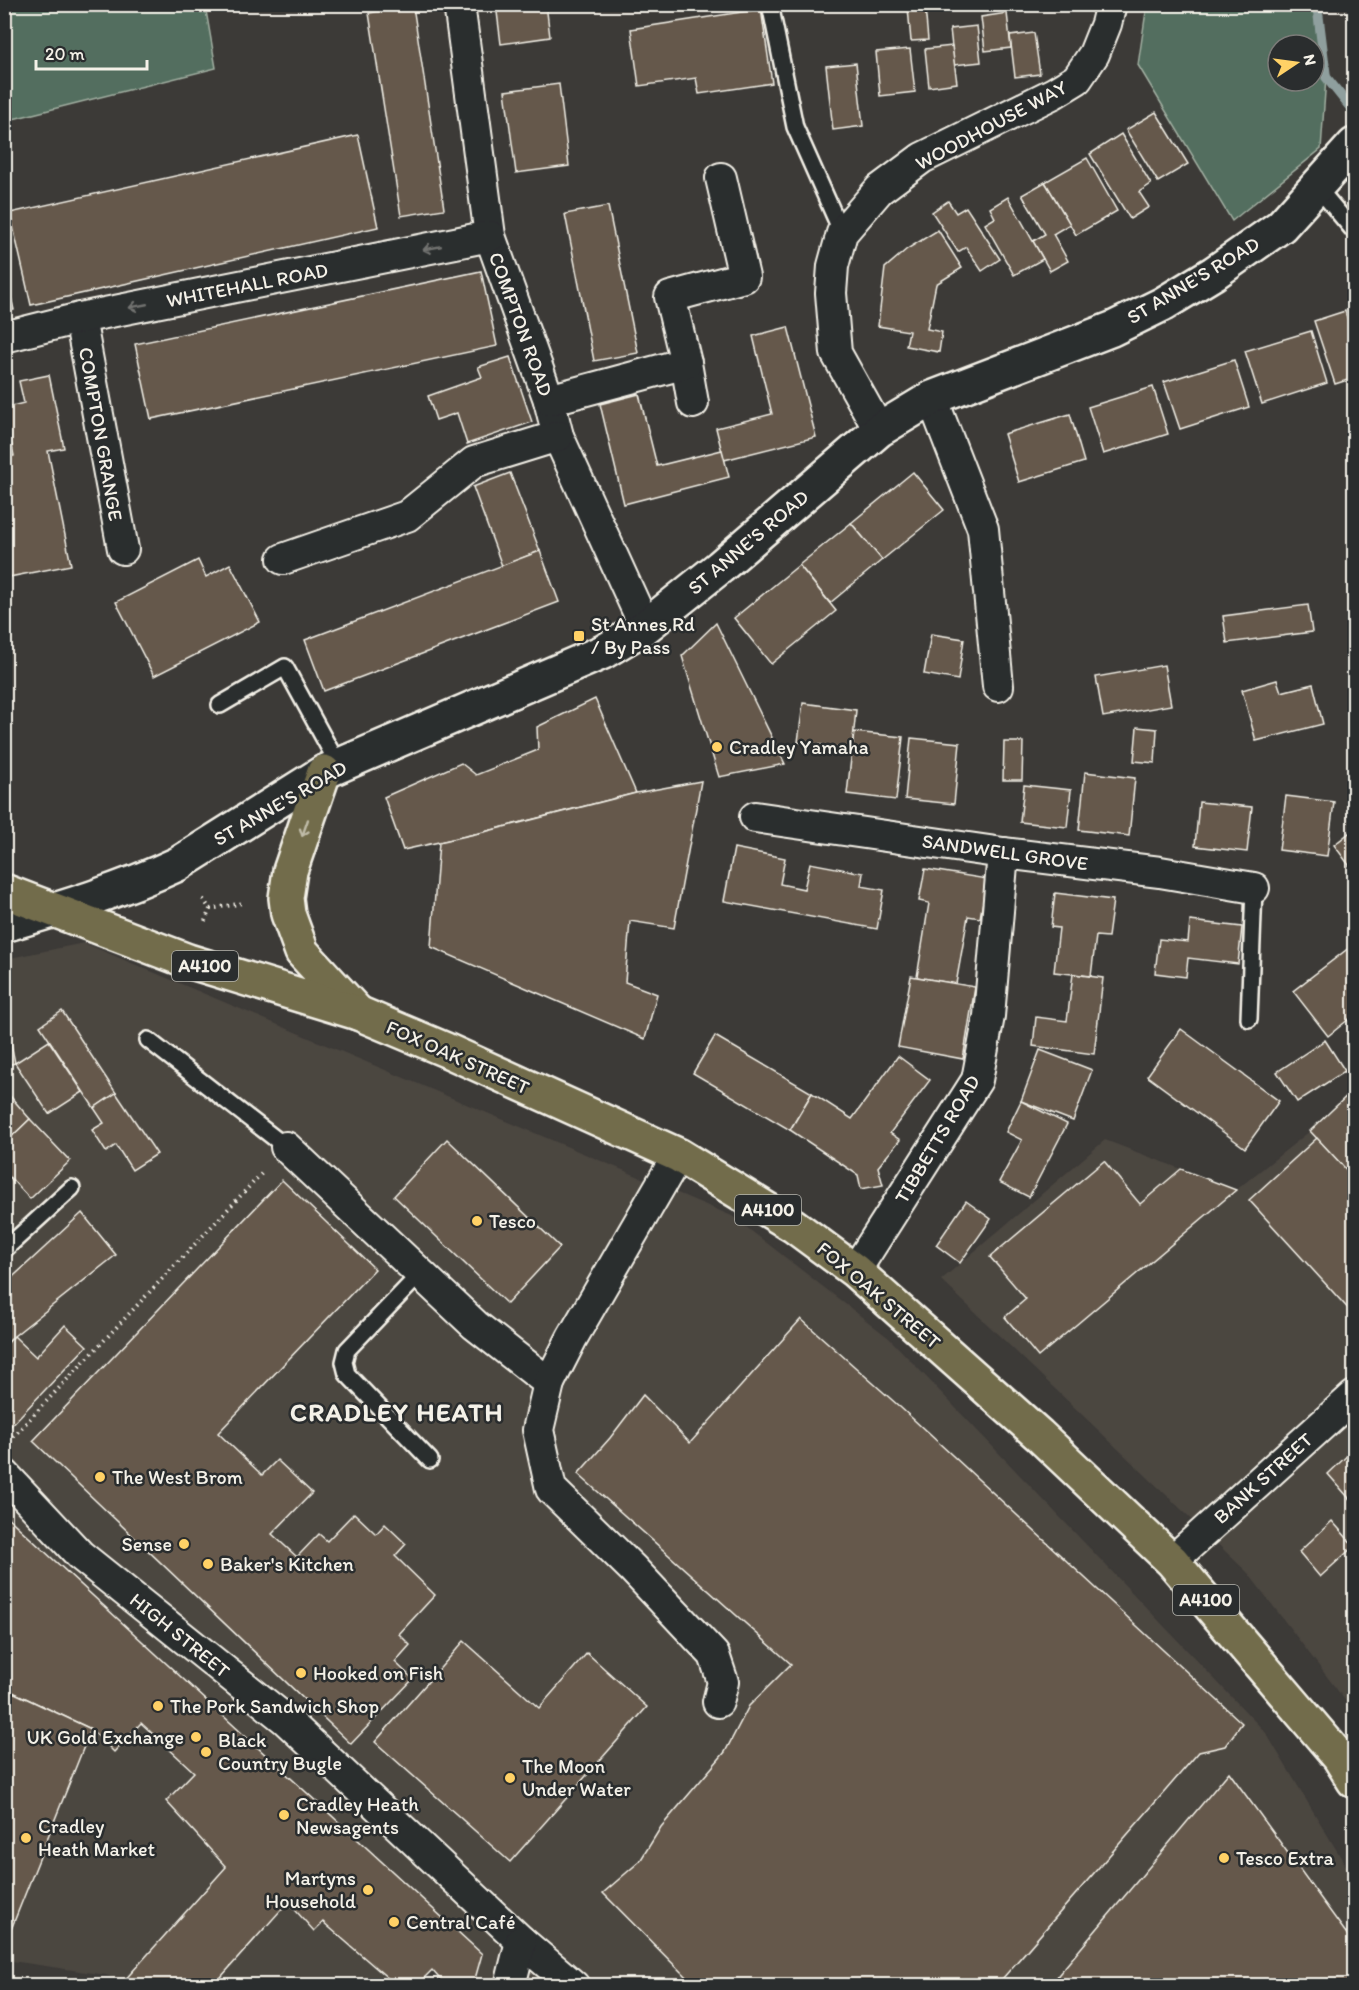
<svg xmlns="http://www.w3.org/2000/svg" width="1359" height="1990" viewBox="0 0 1359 1990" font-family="Itim,sans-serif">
	<rect width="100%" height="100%" fill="#3c3a37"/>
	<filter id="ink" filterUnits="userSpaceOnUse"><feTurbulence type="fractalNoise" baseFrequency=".0167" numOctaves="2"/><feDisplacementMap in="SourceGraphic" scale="12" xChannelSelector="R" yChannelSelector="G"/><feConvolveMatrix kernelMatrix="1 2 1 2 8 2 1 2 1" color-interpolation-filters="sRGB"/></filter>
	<g filter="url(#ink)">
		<g fill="#4b4640">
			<polygon points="84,943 732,1216 889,1338 1266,1733 1354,1879 1354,1985 446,1986 432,1970 416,1985 132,1986 106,1975 5,1960 5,959"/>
			<polygon points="1354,1089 1354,1712 1248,1573 941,1280 1105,1140 1236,1190 1310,1131"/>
		</g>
		<g fill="#526e5e" stroke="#a3b0a3" stroke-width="1.5" fill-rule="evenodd">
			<polygon points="5,4 205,5 216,68 5,121"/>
			<path d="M1147,5H1317L1326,77L1321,149L1232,221L1138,65ZM1278,45H1314V81H1278Z"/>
		</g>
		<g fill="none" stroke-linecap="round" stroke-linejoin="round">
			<polyline stroke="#8f9f9e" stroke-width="10" points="1317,4 1326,77 1354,112"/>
		</g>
		<g fill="#65594c" stroke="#f4f1e8" stroke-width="1.5">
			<polygon points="496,4 546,4 550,37 501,44"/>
			<polygon points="413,6 444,209 401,216 369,13"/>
			<polygon points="925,7 928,40 911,41 908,8"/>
			<polygon points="761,9 772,83 699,94 696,78 639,86 631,29"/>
			<polygon points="1007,13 1011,48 985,51 981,17"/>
			<polygon points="977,26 981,62 954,65 950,29"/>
			<polygon points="1034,33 1040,74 1015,77 1010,36"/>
			<polygon points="952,46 957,83 929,87 925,49"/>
			<polygon points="910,49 915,92 880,96 876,52"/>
			<polygon points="856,63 863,126 833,130 826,66"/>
			<polygon points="559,84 569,166 516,173 505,91"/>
			<polygon points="1156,112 1188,164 1158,182 1126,130"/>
			<polygon points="1121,134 1151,184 1139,192 1149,207 1130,219 1090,154"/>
			<polygon points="358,135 378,227 31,305 10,213"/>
			<polygon points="1087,158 1117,211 1076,235 1045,182"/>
			<polygon points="1045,182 1070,224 1053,234 1068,261 1050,271 1033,241 1045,234 1022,195"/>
			<polygon points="1008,197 1043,259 1014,275 985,224 995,218 990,208"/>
			<polygon points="948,201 956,213 966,207 1000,259 982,271 966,247 958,252 932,212"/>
			<polygon points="608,206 638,353 594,361 565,214"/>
			<polygon points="938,230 962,268 936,284 927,329 942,332 939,352 906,346 909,331 878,326 885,268 907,249"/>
			<polygon points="4,267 14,310 4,312"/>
			<polygon points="481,271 497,346 151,419 135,344"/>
			<polygon points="1345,311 1354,339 1354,378 1335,384 1314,321"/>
			<polygon points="788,327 816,437 724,460 716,428 772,414 753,336"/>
			<polygon points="1311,331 1327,383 1262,404 1245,351"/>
			<polygon points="510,357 532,422 467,444 457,413 436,420 428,396 482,377 478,367"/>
			<polygon points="1234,360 1249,407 1180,429 1164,382"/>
			<polygon points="49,375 64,448 48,451 71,565 4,578 4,458 14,456 4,408 24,403 19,381"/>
			<polygon points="1153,387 1168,434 1103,454 1088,407"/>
			<polygon points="639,394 657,466 722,450 729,477 624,504 600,404"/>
			<polygon points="1070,414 1084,462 1019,482 1004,434"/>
			<polygon points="913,472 944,510 882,560 851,523"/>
			<polygon points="510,473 540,551 502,566 473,487"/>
			<polygon points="851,523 882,560 830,603 799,565"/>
			<polygon points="540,551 559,602 324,691 305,640"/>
			<polygon points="198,560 206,577 230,564 260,622 154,676 116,602"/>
			<polygon points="799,565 836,611 771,664 734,618"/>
			<polygon points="1308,605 1312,632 1227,643 1223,616"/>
			<polygon points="716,623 785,764 719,777 682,656"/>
			<polygon points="931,634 964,639 958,680 924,674"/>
			<polygon points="1164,665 1171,705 1103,717 1096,677"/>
			<polygon points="1277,680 1281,692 1313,684 1323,724 1256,741 1242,690"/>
			<polygon points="595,699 636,793 484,832 403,850 384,797 461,763 476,775 538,750 537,727"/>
			<polygon points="803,703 856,710 852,749 798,742"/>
			<polygon points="1137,727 1157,729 1155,763 1134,761"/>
			<polygon points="854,732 903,737 896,800 847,794"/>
			<polygon points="911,738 960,743 954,804 905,799"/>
			<polygon points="1004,742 1023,742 1022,780 1003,780"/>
			<polygon points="1085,772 1135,778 1129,836 1079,830"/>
			<polygon points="701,781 674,928 630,921 625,982 657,994 645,1039 431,947 439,842 484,832 636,793"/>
			<polygon points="1024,785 1071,790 1067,827 1020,822"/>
			<polygon points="1286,796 1334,802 1327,856 1279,850"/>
			<polygon points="1199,802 1252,807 1247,852 1195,846"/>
			<polygon points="1354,829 1354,872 1334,845"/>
			<polygon points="734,848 785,858 780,884 804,889 810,863 863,873 861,886 884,890 877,929 724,901"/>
			<polygon points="925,869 987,879 980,918 968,916 956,984 917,977 929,903 919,901"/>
			<polygon points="1055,893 1113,900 1108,937 1096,936 1091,976 1054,972 1059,928 1051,927"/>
			<polygon points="1190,921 1242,927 1238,964 1188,958 1186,977 1155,973 1159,939 1188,942"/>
			<polygon points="1354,944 1354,1015 1328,1036 1293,991"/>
			<polygon points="1073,974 1103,978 1094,1054 1033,1046 1036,1017 1067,1021"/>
			<polygon points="911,976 975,987 963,1059 898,1047"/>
			<polygon points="4,1009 15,1063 4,1066"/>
			<polygon points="62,1011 116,1093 94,1108 40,1026"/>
			<polygon points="1181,1029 1279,1101 1245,1148 1147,1076"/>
			<polygon points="715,1036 812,1093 790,1130 693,1073"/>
			<polygon points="1325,1040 1345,1071 1297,1102 1277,1072"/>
			<polygon points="49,1041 83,1092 49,1114 15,1063"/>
			<polygon points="1040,1050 1092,1070 1073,1121 1021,1101"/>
			<polygon points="898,1056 930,1080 890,1133 900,1140 878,1167 883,1185 861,1189 858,1175 790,1130 812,1093 852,1119"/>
			<polygon points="4,1089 30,1119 4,1144"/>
			<polygon points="1354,1089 1354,1178 1310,1131"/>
			<polygon points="116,1093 157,1154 132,1170 116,1145 106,1152 92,1130 104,1123 94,1108"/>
			<polygon points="1021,1101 1067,1124 1029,1197 999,1182 1022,1140 1006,1132"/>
			<polygon points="30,1119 70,1161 30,1199 4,1171 4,1144"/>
			<polygon points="1317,1138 1354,1178 1354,1315 1249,1200"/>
			<polygon points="447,1139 560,1247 507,1304 394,1196"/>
			<polygon points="1104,1161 1140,1204 1181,1169 1236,1190 1038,1357 1005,1317 1026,1299 990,1257"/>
			<polygon points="282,1180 375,1269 218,1433 262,1475 277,1460 312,1493 272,1534 297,1557 319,1534 327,1541 354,1513 376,1534 385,1524 406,1544 395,1556 435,1595 399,1634 410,1645 395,1662 413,1679 351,1744 33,1441"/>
			<polygon points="966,1201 991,1219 960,1263 936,1245"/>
			<polygon points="82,1213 116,1255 14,1336 4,1347 4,1285"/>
			<polygon points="801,1319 900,1407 1242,1723 1225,1746 1199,1752 996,1986 695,1986 603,1893 640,1861 661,1827 725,1752 749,1706 791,1664 578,1474 610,1438 643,1395 690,1443"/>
			<polygon points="65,1325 87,1346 4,1433 4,1347 14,1336 36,1357"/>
			<polygon points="1354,1449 1354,1504 1328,1474"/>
			<polygon points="4,1514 482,1954 473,1986 446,1986 432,1970 416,1986 397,1986 323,1922 314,1931 288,1902 213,1986 132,1986 123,1982 226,1867 166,1801 194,1772 141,1723 114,1752 91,1729 4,1688"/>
			<polygon points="1332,1521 1354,1546 1320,1577 1299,1552"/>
			<polygon points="464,1641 539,1708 587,1653 647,1707 510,1862 375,1742"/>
			<polygon points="4,1688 91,1729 4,1947"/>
			<polygon points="1229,1772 1354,1944 1354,1986 1049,1986"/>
		</g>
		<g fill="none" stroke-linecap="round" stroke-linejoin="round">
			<g stroke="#f4f1e8" stroke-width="20">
				<g id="lane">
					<polyline points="770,4 795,127 842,233"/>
					<polyline points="1317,187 1354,231"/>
					<polyline points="220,705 285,667 339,766"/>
					<polyline points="1249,1019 1254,888"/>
					<polyline points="148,1040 286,1147"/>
					<polyline points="4,1250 72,1188"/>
					<polyline points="420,1274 347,1350 344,1362 347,1374 430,1460"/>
				</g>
			</g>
			<g stroke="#f4f1e8" stroke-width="34">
				<g id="street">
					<polyline points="459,4 490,236 549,400 558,436 645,627"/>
					<polyline points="80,318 123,549"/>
					<polyline points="4,337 80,318 490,236"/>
					<polyline points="686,363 693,403"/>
					<polyline points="932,398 983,529 998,686"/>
					<polyline points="549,400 686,363 670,297 744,277 721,178"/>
					<polyline points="879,430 836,353 831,293 833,266 842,233 879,190 922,158 1054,93 1077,79 1094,54 1106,24 1111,4"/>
					<polyline points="283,559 407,516 474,462 558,436"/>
					<polyline points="755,817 1003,853 1160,872 1254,888"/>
					<polyline points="286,1147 475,1325 549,1383"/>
					<polyline points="678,1155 572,1338 549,1383 538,1430 551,1489 633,1569 714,1655 723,1682 718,1702"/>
					<polyline points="855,1271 977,1080 989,1016 1003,853"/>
					<polyline points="4,1474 80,1555 286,1720 521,1941 574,1986"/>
					<polyline points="1172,1561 1354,1396"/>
					<polyline points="510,1986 521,1941"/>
				</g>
			</g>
			<g stroke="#f4f1e8" stroke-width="38">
				<path id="secondary" d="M4,925C63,908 122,890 178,864L324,772L603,652L645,627L720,567L879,430L932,398L1112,329L1163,304L1214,273L1281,226L1354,145"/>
			</g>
			<g stroke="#f4f1e8" stroke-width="38">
				<g id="primary">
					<polyline points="324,772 290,871 286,898 288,914 302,952 358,1013"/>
					<polyline points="4,891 188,961 358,1013 446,1050 678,1155 794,1226 855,1271 1039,1435 1172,1561 1339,1757 1354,1781"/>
				</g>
			</g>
			<g stroke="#f4f1e8" stroke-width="4" stroke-dasharray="1.5 4.5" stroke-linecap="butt">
				<polyline points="203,899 210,909 205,921"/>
				<polyline points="210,909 243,903"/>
				<polyline points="9,1441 263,1172"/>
			</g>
			<use href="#lane" stroke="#2a2d2e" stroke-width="15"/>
			<use href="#street" stroke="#2a2d2e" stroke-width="30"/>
			<use href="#secondary" stroke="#2a2d2e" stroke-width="33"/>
			<use href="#primary" stroke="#726c4b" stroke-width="33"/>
		</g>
		<defs><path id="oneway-shaft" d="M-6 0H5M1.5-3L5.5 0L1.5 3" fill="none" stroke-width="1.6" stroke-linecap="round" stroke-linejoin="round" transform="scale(1.5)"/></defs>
		<g stroke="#71726f">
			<use href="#oneway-shaft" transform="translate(432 248) rotate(169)"/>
			<use href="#oneway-shaft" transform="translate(138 306) rotate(169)"/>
		</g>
		<use stroke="#c0bca9" href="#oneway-shaft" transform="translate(305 828) rotate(109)"/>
	</g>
	<g fill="#ffd166" stroke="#2a2d2e" stroke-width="2">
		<rect x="573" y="630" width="12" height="12" rx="3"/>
		<circle cx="717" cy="747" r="6"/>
		<circle cx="477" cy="1221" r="6"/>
		<circle cx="100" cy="1477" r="6"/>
		<circle cx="184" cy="1544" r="6"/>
		<circle cx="208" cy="1564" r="6"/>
		<circle cx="301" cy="1673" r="6"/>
		<circle cx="158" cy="1706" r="6"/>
		<circle cx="196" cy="1737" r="6"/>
		<circle cx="206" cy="1752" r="6"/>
		<circle cx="510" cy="1778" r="6"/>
		<circle cx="284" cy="1815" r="6"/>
		<circle cx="26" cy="1838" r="6"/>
		<circle cx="1224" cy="1858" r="6"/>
		<circle cx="368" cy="1890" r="6"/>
		<circle cx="394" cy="1922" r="6"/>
	</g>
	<g text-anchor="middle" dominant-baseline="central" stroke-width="5" stroke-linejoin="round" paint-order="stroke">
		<g fill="#2a2d2e" stroke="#b7b6b0" stroke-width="1.5">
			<rect x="172" y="951" width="66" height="30" rx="4.5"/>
			<rect x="735" y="1195" width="66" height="30" rx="4.5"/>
			<rect x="1173" y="1585" width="66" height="30" rx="4.5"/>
		</g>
		<g font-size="18" font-weight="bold" fill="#f4f1e8">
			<text x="205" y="966">A4100</text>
			<text x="768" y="1210">A4100</text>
			<text x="1206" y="1600">A4100</text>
		</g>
		<g font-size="20" fill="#f4f1e8" stroke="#2a2d2e">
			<text transform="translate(991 125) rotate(-28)">WOODHOUSE WAY</text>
			<text transform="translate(1193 280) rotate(-31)">ST ANNE'S ROAD</text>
			<text transform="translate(247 285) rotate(-11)">WHITEHALL ROAD</text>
			<text transform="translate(521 324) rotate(70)">COMPTON ROAD</text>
			<text transform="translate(101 434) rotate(80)">COMPTON GRANGE</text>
			<text transform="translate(748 542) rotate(-40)">ST ANNE'S ROAD</text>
			<text transform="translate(280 803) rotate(-30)">ST ANNE'S ROAD</text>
			<text transform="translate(1005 852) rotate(8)">SANDWELL GROVE</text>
			<text transform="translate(458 1057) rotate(24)">FOX OAK STREET</text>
			<text transform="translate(937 1139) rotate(-59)">TIBBETTS ROAD</text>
			<text transform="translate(879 1295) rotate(40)">FOX OAK STREET</text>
			<text transform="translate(1263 1478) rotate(-42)">BANK STREET</text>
			<text transform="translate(180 1635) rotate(39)">HIGH STREET</text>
		</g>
		<g font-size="20" fill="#f4f1e8" stroke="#2a2d2e" text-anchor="start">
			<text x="591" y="624">St Annes Rd<tspan x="591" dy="23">/ By Pass</tspan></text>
			<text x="729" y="747">Cradley Yamaha</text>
			<text x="489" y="1221">Tesco</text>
			<text x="112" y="1477">The West Brom</text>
			<text x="172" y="1544" text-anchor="end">Sense</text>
			<text x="220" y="1564">Baker's Kitchen</text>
			<text x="313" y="1673">Hooked on Fish</text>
			<text x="170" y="1706">The Pork Sandwich Shop</text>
			<text x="184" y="1737" text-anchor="end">UK Gold Exchange</text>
			<text x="218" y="1740">Black<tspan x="218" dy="23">Country Bugle</tspan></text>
			<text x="522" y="1766">The Moon<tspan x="522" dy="23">Under Water</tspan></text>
			<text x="296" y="1804">Cradley Heath<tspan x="296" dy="23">Newsagents</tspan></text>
			<text x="38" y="1826">Cradley<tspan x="38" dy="23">Heath Market</tspan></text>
			<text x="1236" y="1858">Tesco Extra</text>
			<text x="356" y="1878" text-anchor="end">Martyns<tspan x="356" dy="23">Household</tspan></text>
			<text x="406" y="1922">Central Café</text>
		</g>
		<g font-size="26" font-weight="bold" letter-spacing="1.5" fill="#f4f1e8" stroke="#2a2d2e">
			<text x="397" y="1412">CRADLEY HEATH</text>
		</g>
	</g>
	<rect width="1359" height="1990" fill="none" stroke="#2a2d2e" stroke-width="24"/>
	<rect x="12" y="12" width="1335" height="1966" fill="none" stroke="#f4f1e8" stroke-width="2" filter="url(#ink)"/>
	<g transform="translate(1296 63) rotate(77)"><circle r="28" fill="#2a2d2e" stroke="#7b7b78" stroke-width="1.5"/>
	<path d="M0-4.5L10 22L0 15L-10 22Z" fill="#ffd166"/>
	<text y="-9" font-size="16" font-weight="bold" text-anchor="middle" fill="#f4f1e8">N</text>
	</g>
	<path d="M36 60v9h111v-9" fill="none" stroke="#f4f1e8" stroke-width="3"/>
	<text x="45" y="60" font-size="18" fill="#f4f1e8" stroke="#2a2d2e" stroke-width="4.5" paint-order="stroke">20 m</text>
</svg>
